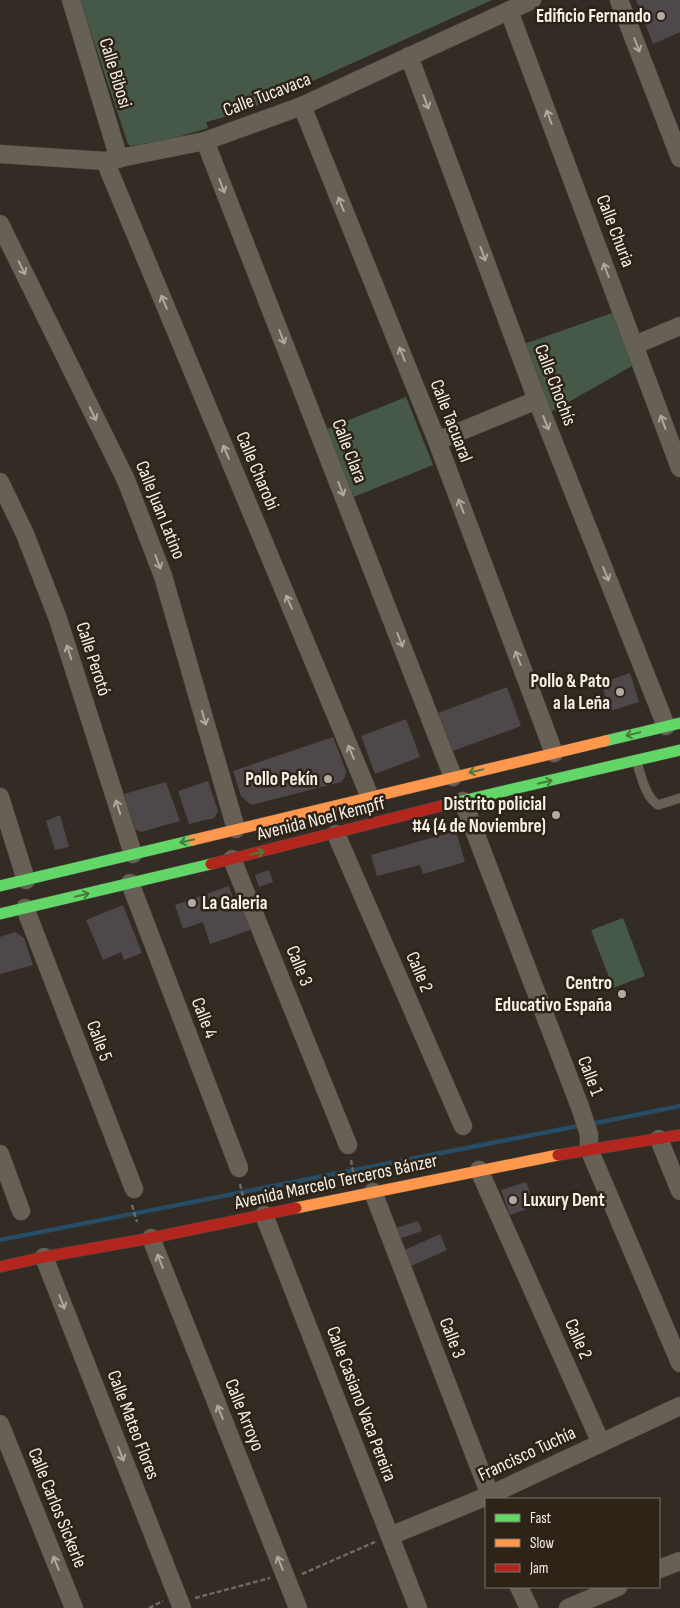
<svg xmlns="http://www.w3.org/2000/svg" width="680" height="1608" viewBox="0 0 680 1608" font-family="'Sofia Sans Condensed',sans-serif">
	<rect width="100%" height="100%" fill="#322c25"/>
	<g fill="#465847">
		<polygon points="80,0 492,0 273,99 240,113 206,122 208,128 171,139 131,146 128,144"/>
		<polygon points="612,313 632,366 551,412 524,344"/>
		<polygon points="406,397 433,465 351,498 324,430"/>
		<polygon points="623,918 645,976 613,988 591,930"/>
	</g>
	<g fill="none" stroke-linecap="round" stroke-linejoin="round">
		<g stroke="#264c66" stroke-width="4.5">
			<polyline points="591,1124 680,1106"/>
			<polyline points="0,1240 583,1125"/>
		</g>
	</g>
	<g fill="#4e484b">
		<polygon points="636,0 680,0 680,32 653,44"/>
		<polygon points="630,673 639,702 610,711 601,683"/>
		<polygon points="507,687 521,726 453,751 438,713"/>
		<polygon points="406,719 420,757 375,774 361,736"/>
		<polygon points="333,737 346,771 345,777 341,782 251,805 241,796 233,771"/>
		<polygon points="208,781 218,811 214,818 189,824 178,791"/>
		<polygon points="166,782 180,821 141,832 135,829 124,794"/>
		<polygon points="60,815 69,847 55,850 46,821"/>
		<polygon points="456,831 465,862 423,874 420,865 377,876 371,855"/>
		<polygon points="269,870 273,882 259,887 255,875"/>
		<polygon points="229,886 235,904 243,901 253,929 210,944 203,922 183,929 175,905"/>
		<polygon points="123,905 142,953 124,960 121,952 103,960 86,920"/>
		<polygon points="15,932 24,938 33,965 0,974 0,937"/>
		<polygon points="526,1182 535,1206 510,1215 501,1190"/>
		<polygon points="418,1221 422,1231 399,1239 396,1228"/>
		<polygon points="440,1234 447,1250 409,1267 402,1251"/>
	</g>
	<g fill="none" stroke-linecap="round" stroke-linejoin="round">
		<g stroke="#4d4741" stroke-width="10">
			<path id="lane" d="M637,763C642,778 645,796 658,805L680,798"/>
		</g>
		<g stroke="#4d4741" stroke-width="19">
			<g id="street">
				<polyline points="71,0 119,159"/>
				<polyline points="619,0 680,158"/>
				<polyline points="509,11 680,468"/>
				<polyline points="409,56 537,400 666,726"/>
				<polyline points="302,106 437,441 554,753"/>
				<polyline points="205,141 453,777"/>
				<polyline points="0,154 105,161 205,141 302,106 532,0"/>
				<polyline points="105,161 370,797"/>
				<polyline points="0,224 126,480 163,576 236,829"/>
				<polyline points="635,345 680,326"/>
				<polyline points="437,441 537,400"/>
				<polyline points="0,482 25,534 58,619 133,854"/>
				<polyline points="0,797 26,880"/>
				<polyline points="463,801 580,1107 589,1134 589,1149 680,1363"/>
				<polyline points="336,834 463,1126"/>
				<polyline points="232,859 348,1145"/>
				<polyline points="130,883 239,1168"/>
				<polyline points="25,908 134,1189"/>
				<polyline points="659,1139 680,1191"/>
				<polyline points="0,1154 21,1211"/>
				<polyline points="479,1170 601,1443"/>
				<polyline points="373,1192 490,1495 490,1499"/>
				<polyline points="264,1215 418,1608"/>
				<polyline points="151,1238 298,1608"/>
				<polyline points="44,1257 182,1608"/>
				<polyline points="0,1424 74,1608"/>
				<polyline points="390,1536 490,1495 680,1406"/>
				<polyline points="659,1569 680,1561"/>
				<polyline points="519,1587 529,1608"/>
				<polyline points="568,1608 618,1587"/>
			</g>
		</g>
		<g stroke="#4d4741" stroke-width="12">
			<g id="fast">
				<polyline points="605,741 680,723"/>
				<polyline points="449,804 680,750"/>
				<polyline points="0,886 193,840"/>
				<polyline points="0,914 211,864"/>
			</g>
		</g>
		<g stroke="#4d4741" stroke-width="12">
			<g id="slow">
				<polyline points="193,840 605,741"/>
				<polyline points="296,1208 558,1155"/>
			</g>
		</g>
		<g stroke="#4d4741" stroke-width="12">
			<g id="jam">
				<polyline points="211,864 449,804"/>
				<polyline points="558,1155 680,1135"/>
				<polyline points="0,1267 44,1257 151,1238 296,1208"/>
			</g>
		</g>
		<g stroke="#6f6960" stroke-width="2.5" stroke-dasharray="5 2.5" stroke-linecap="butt">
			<polyline points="351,1160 354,1177"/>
			<polyline points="240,1184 244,1200"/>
			<polyline points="132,1205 137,1222"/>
			<polyline points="302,1574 375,1542"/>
			<polyline points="195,1598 270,1578"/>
			<polyline points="149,1608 163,1601"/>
		</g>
		<use href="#lane" stroke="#676055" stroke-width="9"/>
		<use href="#street" stroke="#676055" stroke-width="18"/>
		<use href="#fast" stroke="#63d668" stroke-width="11"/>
		<use href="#slow" stroke="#ff974d" stroke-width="11"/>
		<use href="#jam" stroke="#b3261e" stroke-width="11"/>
	</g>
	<defs><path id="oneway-shaft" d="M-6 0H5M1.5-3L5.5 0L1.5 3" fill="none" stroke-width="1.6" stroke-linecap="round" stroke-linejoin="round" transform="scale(1.25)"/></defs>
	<g stroke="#aea89e">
		<use href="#oneway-shaft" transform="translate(637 45) rotate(69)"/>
		<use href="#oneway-shaft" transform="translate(426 102) rotate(70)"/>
		<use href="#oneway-shaft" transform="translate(549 117) rotate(-111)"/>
		<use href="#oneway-shaft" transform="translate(222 186) rotate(69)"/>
		<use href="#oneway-shaft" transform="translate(341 204) rotate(-112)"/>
		<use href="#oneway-shaft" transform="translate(483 254) rotate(70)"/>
		<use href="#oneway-shaft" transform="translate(22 268) rotate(64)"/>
		<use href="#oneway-shaft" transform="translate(606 270) rotate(-111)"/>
		<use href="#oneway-shaft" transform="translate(164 302) rotate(-113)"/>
		<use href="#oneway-shaft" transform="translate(282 337) rotate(69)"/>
		<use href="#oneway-shaft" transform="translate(402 354) rotate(-112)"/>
		<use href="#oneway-shaft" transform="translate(93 414) rotate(64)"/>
		<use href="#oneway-shaft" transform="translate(663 422) rotate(-110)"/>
		<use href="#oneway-shaft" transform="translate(546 423) rotate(68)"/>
		<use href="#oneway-shaft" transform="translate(226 452) rotate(-113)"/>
		<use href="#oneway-shaft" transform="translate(341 489) rotate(69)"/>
		<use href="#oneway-shaft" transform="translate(461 506) rotate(-111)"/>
		<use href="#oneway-shaft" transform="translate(158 562) rotate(69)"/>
		<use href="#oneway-shaft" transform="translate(606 574) rotate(68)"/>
		<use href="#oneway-shaft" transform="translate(289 602) rotate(-113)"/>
		<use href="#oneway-shaft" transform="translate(400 640) rotate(69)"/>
		<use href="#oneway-shaft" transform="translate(69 652) rotate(-108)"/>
		<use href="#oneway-shaft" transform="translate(518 658) rotate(-111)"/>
		<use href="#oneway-shaft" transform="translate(204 718) rotate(74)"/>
		<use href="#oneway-shaft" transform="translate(351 752) rotate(-113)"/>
		<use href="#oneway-shaft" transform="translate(118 807) rotate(-108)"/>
		<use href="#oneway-shaft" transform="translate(160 1261) rotate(-112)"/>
		<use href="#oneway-shaft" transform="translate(62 1302) rotate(69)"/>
		<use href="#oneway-shaft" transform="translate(220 1412) rotate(-112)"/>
		<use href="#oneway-shaft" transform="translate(121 1454) rotate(69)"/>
		<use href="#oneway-shaft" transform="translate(56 1563) rotate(-112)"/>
		<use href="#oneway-shaft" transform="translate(280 1563) rotate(-112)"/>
	</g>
	<g stroke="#487c3f">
		<use href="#oneway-shaft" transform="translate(633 734) rotate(167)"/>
		<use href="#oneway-shaft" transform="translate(476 771) rotate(167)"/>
		<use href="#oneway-shaft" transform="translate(545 782) rotate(-13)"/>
		<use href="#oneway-shaft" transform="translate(187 841) rotate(167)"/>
		<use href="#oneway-shaft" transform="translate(257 853) rotate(-13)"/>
		<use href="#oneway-shaft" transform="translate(82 895) rotate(-14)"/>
	</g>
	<g fill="#b1aba3" stroke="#2d2316" stroke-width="2">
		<circle cx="661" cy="16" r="5"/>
		<circle cx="620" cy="692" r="5"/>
		<circle cx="328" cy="779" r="5"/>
		<circle cx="556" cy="815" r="5"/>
		<circle cx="192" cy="903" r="5"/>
		<circle cx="622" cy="994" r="5"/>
		<circle cx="513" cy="1200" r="5"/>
	</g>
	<g text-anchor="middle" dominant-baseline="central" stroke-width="5" stroke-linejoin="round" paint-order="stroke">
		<g font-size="19" font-weight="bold" fill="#f6efe7" stroke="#2d2316" text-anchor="end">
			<text x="651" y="16">Edificio Fernando</text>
			<text x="610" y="681">Pollo &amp; Pato<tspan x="610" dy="22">a la Leña</tspan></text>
			<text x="318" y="779">Pollo Pekín</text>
			<text x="546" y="804">Distrito policial<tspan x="546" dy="22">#4 (4 de Noviembre)</tspan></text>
			<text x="202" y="903" text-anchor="start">La Galeria</text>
			<text x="612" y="983">Centro<tspan x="612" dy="22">Educativo España</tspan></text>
			<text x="523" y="1200" text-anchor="start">Luxury Dent</text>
		</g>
		<g font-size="19" fill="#f6efe7" stroke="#2d2316">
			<text transform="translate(115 73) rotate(73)">Calle Bibosi</text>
			<text transform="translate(267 95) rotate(-21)">Calle Tucavaca</text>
			<text transform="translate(615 231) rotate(69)">Calle Churia</text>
			<text transform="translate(555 385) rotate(69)">Calle Chochís</text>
			<text transform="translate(451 421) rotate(69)">Calle Tacuaral</text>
			<text transform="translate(349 451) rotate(69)">Calle Clara</text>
			<text transform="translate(257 471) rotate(67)">Calle Charobi</text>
			<text transform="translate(160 510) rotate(68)">Calle Juan Latino</text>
			<text transform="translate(93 659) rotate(72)">Calle Perotó</text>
			<text transform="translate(321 819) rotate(-14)">Avenida Noel Kempff</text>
			<text transform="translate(299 966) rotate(68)">Calle 3</text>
			<text transform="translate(419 972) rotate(67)">Calle 2</text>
			<text transform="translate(204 1018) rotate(69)">Calle 4</text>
			<text transform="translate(99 1041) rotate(69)">Calle 5</text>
			<text transform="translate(590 1076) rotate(69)">Calle 1</text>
			<text transform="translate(336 1182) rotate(-12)">Avenida Marcelo Terceros Bánzer</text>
			<text transform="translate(452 1338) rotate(69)">Calle 3</text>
			<text transform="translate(578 1339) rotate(66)">Calle 2</text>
			<text transform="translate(361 1404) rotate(69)">Calle Casiano Vaca Pereira</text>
			<text transform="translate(244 1415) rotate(68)">Calle Arroyo</text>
			<text transform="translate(133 1425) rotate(69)">Calle Mateo Flores</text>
			<text transform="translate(527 1454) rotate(-25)">Francisco Tuchía</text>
			<text transform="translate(57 1508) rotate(68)">Calle Carlos Sickerle</text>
		</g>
	</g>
	<rect x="485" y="1498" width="175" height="90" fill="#2d2316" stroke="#7d756a"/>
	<rect x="495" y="1514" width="25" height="8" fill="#63d668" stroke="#7d756a"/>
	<text x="530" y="1523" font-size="15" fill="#f6efe7">Fast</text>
	<rect x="495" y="1539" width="25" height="8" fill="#ff974d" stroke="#7d756a"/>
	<text x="530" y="1548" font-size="15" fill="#f6efe7">Slow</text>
	<rect x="495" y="1564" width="25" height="8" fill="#b3261e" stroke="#7d756a"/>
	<text x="530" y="1573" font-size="15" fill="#f6efe7">Jam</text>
</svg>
